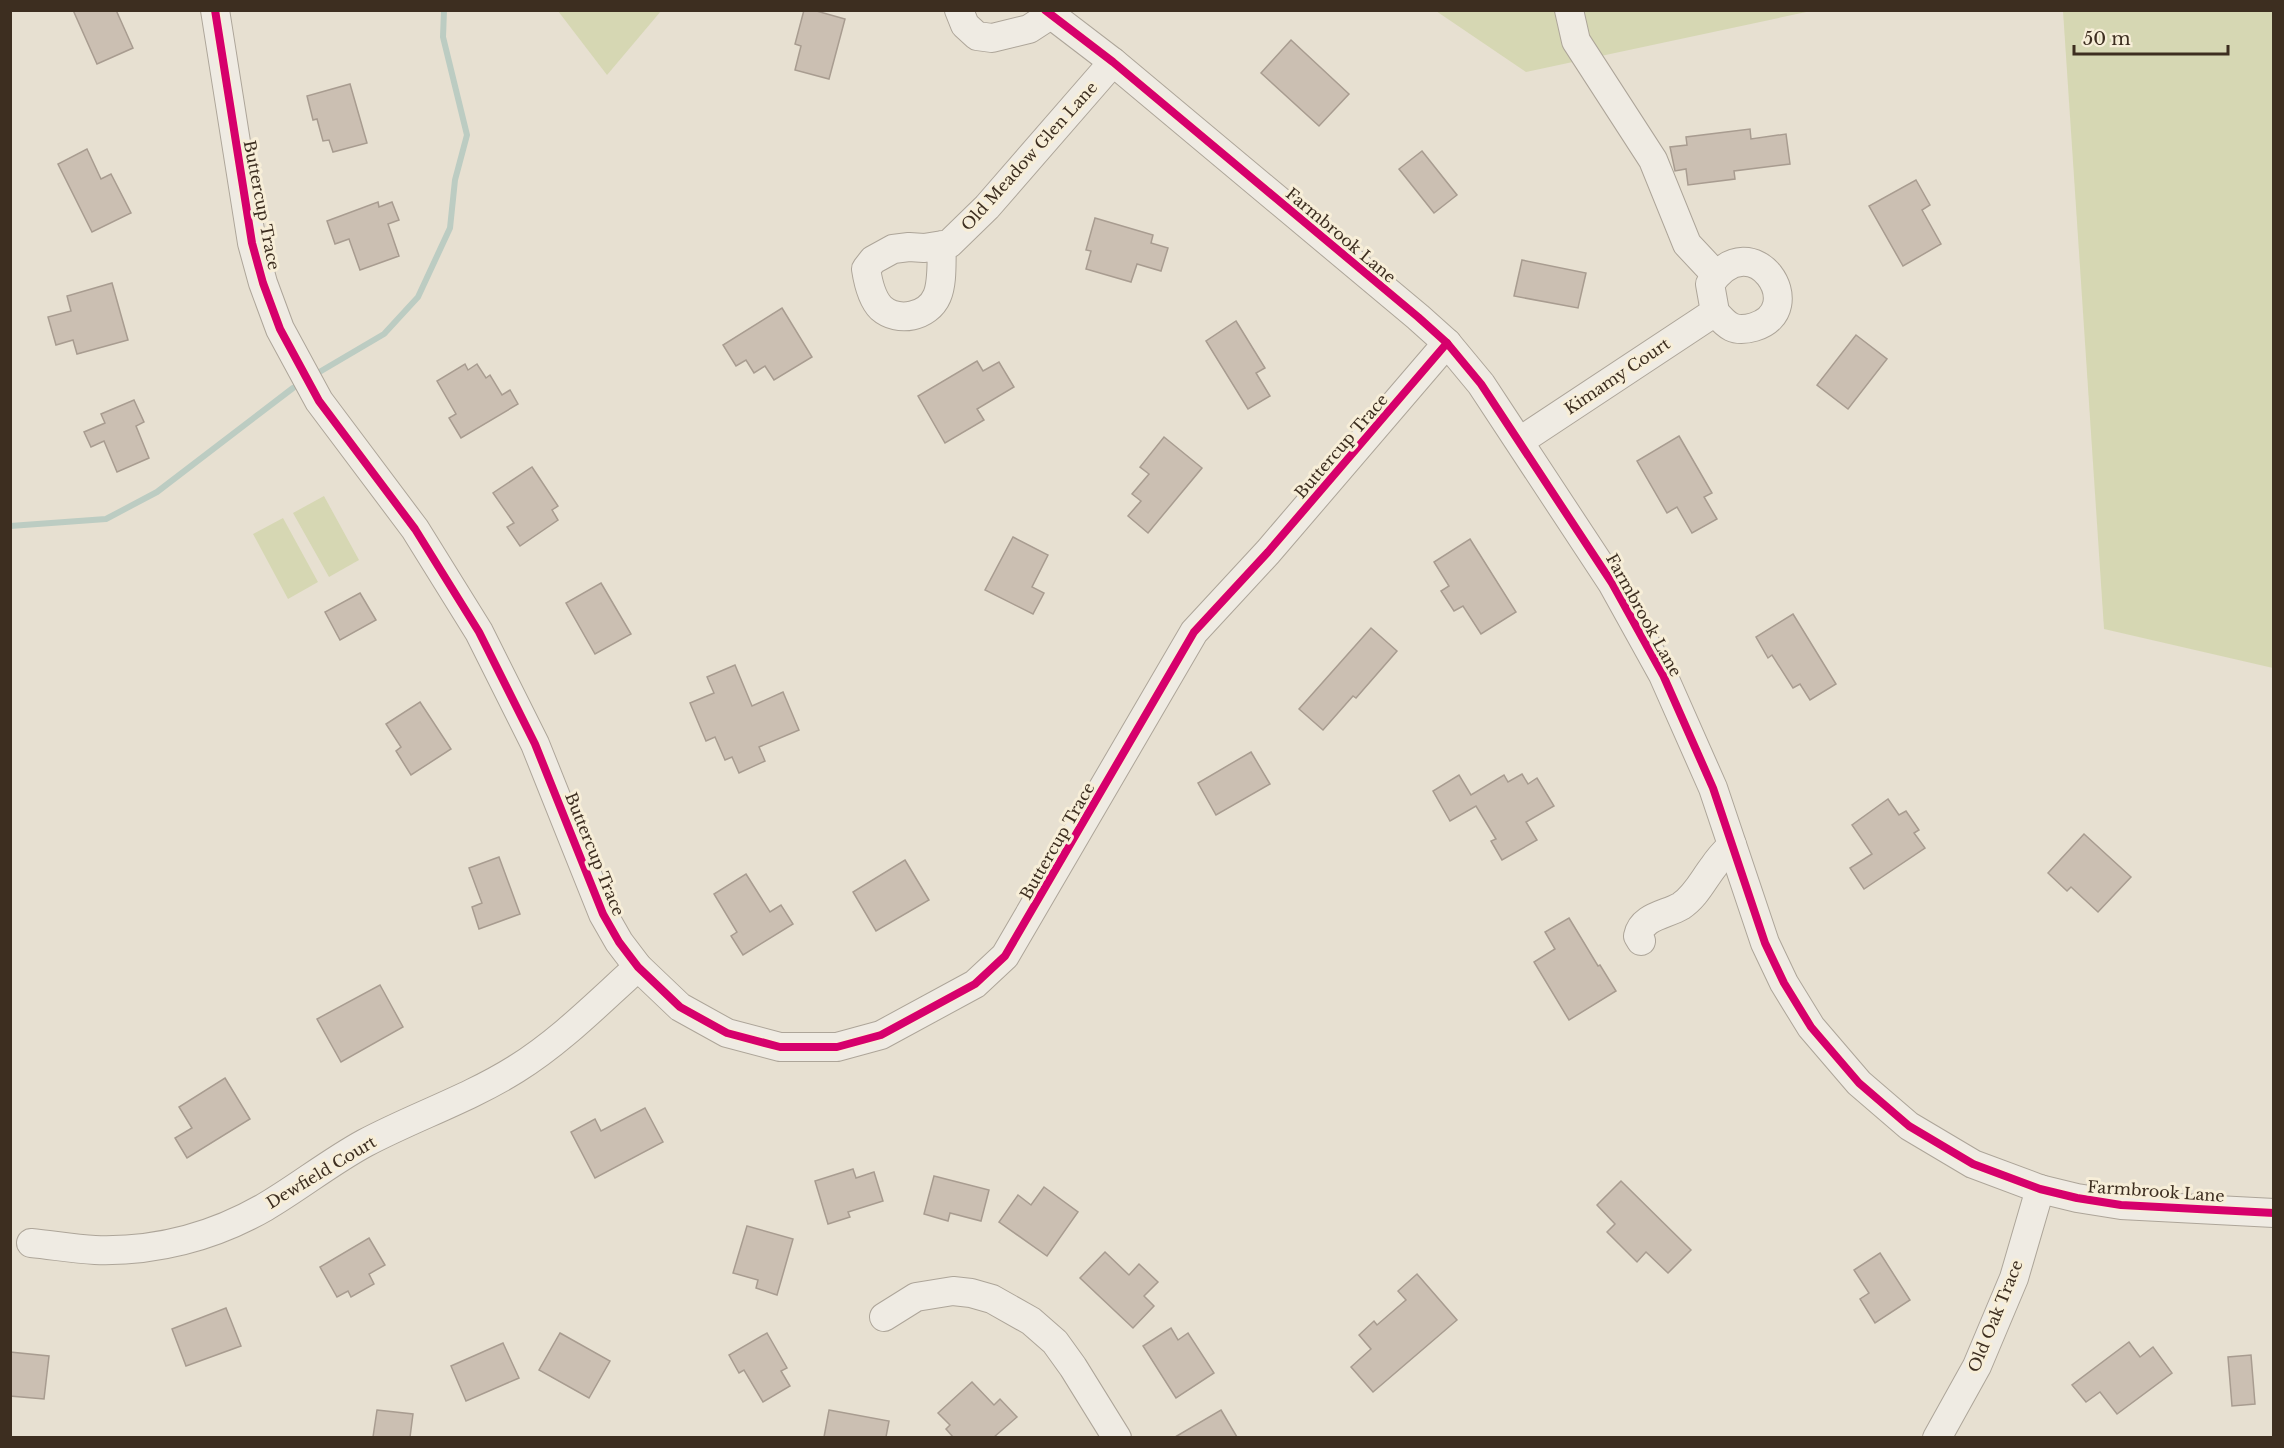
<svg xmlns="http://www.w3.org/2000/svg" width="2284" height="1448" viewBox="0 0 2284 1448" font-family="'Libre Baskerville',serif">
	<rect width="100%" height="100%" fill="#e7e0d1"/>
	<g fill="#d6d7b3">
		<polygon points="558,11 661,11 607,75"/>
		<polygon points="1436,11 1811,11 1526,72"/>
		<polygon points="2063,11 2273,11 2273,668 2104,629"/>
		<polygon points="324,496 359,560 329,577 293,513"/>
		<polygon points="283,518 318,582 288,599 253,534"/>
	</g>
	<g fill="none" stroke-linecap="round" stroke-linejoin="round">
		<g stroke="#bcccc2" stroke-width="6">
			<polyline points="316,374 384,334 418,297 450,228 455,180 467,135 443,37 444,10"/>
			<polyline points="10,526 106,519 157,492 293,388"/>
		</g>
	</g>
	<g fill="#cbbfb2" stroke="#a89c90" stroke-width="1.5">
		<polygon points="73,10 116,10 133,48 97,64"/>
		<polygon points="804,10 813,10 845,19 829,79 795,70 801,46 795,44"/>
		<polygon points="1291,40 1349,94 1319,126 1261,73"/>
		<polygon points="350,84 367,143 333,152 329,140 323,141 317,119 313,120 307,96"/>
		<polygon points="1750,129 1751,139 1786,134 1790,164 1734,171 1735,179 1688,185 1686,169 1675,171 1670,147 1687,145 1686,137"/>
		<polygon points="87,149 101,179 111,174 131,213 92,232 58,164"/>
		<polygon points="1422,151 1457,195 1434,213 1399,169"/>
		<polygon points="1916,180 1930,205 1922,210 1941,244 1903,266 1869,206"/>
		<polygon points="378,202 379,207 392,202 399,220 388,224 399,256 360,270 349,239 335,244 327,221"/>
		<polygon points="1095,218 1153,235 1151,243 1168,248 1161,271 1137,264 1131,282 1086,269 1091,251 1086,250"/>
		<polygon points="1522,260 1586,273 1578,308 1514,296"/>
		<polygon points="112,283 128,340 77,354 73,340 56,345 48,317 71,311 67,296"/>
		<polygon points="782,308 812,357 774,380 765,366 754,373 746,360 736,366 723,345"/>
		<polygon points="1236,321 1265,368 1256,373 1270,396 1248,409 1206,341"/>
		<polygon points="1856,335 1887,359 1848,409 1817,385"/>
		<polygon points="977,361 983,371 999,362 1014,387 977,409 984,420 945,443 918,396"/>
		<polygon points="465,364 468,370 477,364 486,378 490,375 502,395 510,390 518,404 461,438 449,418 456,414 437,381"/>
		<polygon points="134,400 144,422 136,426 149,458 117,472 104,441 91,447 84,432 105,423 101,414"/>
		<polygon points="1679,436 1712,493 1704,497 1717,519 1692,533 1677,507 1667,513 1637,461"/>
		<polygon points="1164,437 1202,468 1148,533 1128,516 1141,501 1132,494 1149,474 1140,467"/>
		<polygon points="532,467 558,506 552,510 558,520 520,546 507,527 514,523 493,493"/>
		<polygon points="1013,537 1048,555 1032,587 1044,593 1033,614 985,590"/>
		<polygon points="1470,539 1516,612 1481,634 1463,606 1454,611 1441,591 1449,586 1434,562"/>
		<polygon points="601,583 631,634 595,654 566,603"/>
		<polygon points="360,593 376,620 340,640 325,612"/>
		<polygon points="1793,614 1836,684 1810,700 1800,684 1793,688 1772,655 1768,658 1756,637"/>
		<polygon points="1371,628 1397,651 1356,698 1353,696 1323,730 1299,709"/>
		<polygon points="735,665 752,706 783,692 799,730 759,747 765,761 739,773 732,757 725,760 715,737 706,741 690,703 714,693 707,677"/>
		<polygon points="420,702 451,749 411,775 396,751 401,747 386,724"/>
		<polygon points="1251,752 1270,784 1216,815 1198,783"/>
		<polygon points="1522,774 1528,784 1537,778 1554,806 1526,822 1537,840 1502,860 1491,841 1496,839 1476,806 1450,821 1433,791 1459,775 1471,795 1504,775 1508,782"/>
		<polygon points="1888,799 1899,815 1906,811 1919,830 1914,833 1925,848 1864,889 1850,868 1872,854 1852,825"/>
		<polygon points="2084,834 2131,877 2098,912 2071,887 2067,891 2048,873"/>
		<polygon points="499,857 520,914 479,929 472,907 482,903 469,868"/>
		<polygon points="905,860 929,900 876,931 853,892"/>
		<polygon points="746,874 770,912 781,905 793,924 743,955 731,936 737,932 714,894"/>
		<polygon points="1569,918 1598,966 1600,965 1616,991 1569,1020 1534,962 1555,949 1545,932"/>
		<polygon points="380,985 403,1027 341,1062 317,1019"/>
		<polygon points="225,1078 250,1119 187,1158 175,1138 192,1128 179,1107"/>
		<polygon points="645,1108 663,1142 595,1178 571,1132 595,1119 601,1131"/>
		<polygon points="853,1169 856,1178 874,1172 883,1201 848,1212 850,1217 828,1224 815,1181"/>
		<polygon points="934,1176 989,1190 981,1221 950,1213 948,1221 924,1214"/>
		<polygon points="1621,1181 1691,1250 1668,1273 1646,1252 1637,1262 1607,1232 1615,1224 1597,1205"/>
		<polygon points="1044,1187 1078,1212 1047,1256 999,1222 1018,1195 1031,1205"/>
		<polygon points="747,1226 793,1239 777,1295 756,1288 758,1280 733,1273"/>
		<polygon points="369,1238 385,1265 369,1274 374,1284 351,1297 348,1291 337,1297 320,1267"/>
		<polygon points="1105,1252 1129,1275 1139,1264 1158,1282 1144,1296 1154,1306 1133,1328 1080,1278"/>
		<polygon points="1880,1253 1910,1300 1875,1323 1860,1299 1869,1293 1854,1270"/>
		<polygon points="1417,1274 1457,1320 1373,1392 1351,1367 1371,1349 1359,1335 1374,1321 1377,1325 1406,1300 1398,1291"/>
		<polygon points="226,1308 241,1346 186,1366 172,1329"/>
		<polygon points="1171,1328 1178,1340 1188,1333 1214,1373 1176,1398 1143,1346"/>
		<polygon points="560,1333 610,1361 589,1398 539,1370"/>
		<polygon points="767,1333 787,1368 781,1371 790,1386 763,1402 744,1370 739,1373 729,1355"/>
		<polygon points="2129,1342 2140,1357 2153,1347 2172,1373 2117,1414 2100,1392 2086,1402 2072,1385"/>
		<polygon points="503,1343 519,1378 466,1401 451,1366"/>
		<polygon points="10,1352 49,1356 44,1399 10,1396"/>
		<polygon points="2251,1355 2255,1404 2232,1406 2228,1357"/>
		<polygon points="972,1382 994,1405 1000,1399 1017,1417 994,1437 953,1437 946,1429 950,1425 938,1413"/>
		<polygon points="377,1410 413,1414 410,1437 373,1437"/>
		<polygon points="829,1410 889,1421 886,1437 824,1437"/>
		<polygon points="1221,1410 1237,1437 1175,1437"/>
	</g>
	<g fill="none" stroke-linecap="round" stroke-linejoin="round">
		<g stroke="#ada599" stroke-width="30">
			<g id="minor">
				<polyline points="215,10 252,243 263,283 280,329 319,401 415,529 479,632 535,744 603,914 619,942 638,967 680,1007 727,1033 780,1047 837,1047 881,1035 975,984 1005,956 1194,632 1268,552 1447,343"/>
				<polyline points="959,10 965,25 977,36 992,38 1029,29 1049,16"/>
				<polyline points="1045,10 1113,62 1418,317 1447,343 1481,384 1612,583 1663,675 1713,788 1765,943 1784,983 1811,1027 1859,1083 1909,1126 1973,1164 2040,1189 2077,1198 2121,1205 2274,1213"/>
				<polyline points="1569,10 1576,41 1653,160 1687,244 1716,275"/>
				<path d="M942,245C941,261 943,282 937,296C928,317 898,323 881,308C872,299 868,282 866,269L873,260L893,249L909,247L924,248L949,244L987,207L1113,62"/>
				<path d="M1520,441L1715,312L1710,284C1753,221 1811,310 1754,327C1734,333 1727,326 1715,312"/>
				<path d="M1641,941L1638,936C1642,916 1666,915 1681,906C1696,896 1703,880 1714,866C1719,858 1726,851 1732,845"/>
				<path d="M31,1243C52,1245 74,1249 95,1250C154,1252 213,1237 265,1207C299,1187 330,1162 365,1143C414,1117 468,1099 516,1069C561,1041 599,1002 638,967"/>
				<polyline points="884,1317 916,1297 953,1291 971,1293 992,1299 1031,1321 1055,1342 1073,1367 1117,1438"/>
				<polyline points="1937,1438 1977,1366 2014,1278 2040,1189"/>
			</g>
		</g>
		<use href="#minor" stroke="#efebe3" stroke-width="28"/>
		<g stroke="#f7eed8" stroke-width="11">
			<g id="cycleway">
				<polyline points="215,10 252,243 263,283 280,329 319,401 415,529 479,632 535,744 603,914 619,942 638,967 680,1007 727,1033 780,1047 837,1047 881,1035 975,984 1005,956 1194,632 1268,552 1447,343"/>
				<polyline points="1045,10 1113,62 1418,317 1447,343 1481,384 1612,583 1663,675 1713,788 1765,943 1784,983 1811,1027 1859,1083 1909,1126 1973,1164 2040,1189 2077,1198 2121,1205 2274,1213"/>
			</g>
		</g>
		<use href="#cycleway" stroke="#d6006c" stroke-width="8"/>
	</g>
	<g text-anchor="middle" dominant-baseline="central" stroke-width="6" stroke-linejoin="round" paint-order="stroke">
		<g font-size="16" fill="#3d2e20" stroke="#f7eed8">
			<text transform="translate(1029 156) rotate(-48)">Old Meadow Glen Lane</text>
			<text transform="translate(262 205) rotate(79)">Buttercup Trace</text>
			<text transform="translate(1341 235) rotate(40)">Farmbrook Lane</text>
			<text transform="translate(1617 376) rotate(-34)">Kimamy Court</text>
			<text transform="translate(1341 446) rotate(-49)">Buttercup Trace</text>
			<text transform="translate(1644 615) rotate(61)">Farmbrook Lane</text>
			<text transform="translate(1057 841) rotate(-60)">Buttercup Trace</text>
			<text transform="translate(595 854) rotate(68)">Buttercup Trace</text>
			<text transform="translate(321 1172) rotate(-31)">Dewfield Court</text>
			<text transform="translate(2156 1191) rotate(4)">Farmbrook Lane</text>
			<text transform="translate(1995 1316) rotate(-68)">Old Oak Trace</text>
		</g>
	</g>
	<rect width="2284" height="1448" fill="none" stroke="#3d2e20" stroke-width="24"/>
	<path d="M2074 45v9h154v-9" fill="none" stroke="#3d2e20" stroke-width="3"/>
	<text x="2083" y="45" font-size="18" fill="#3d2e20" stroke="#f7eed8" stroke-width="4.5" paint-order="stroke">50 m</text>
</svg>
